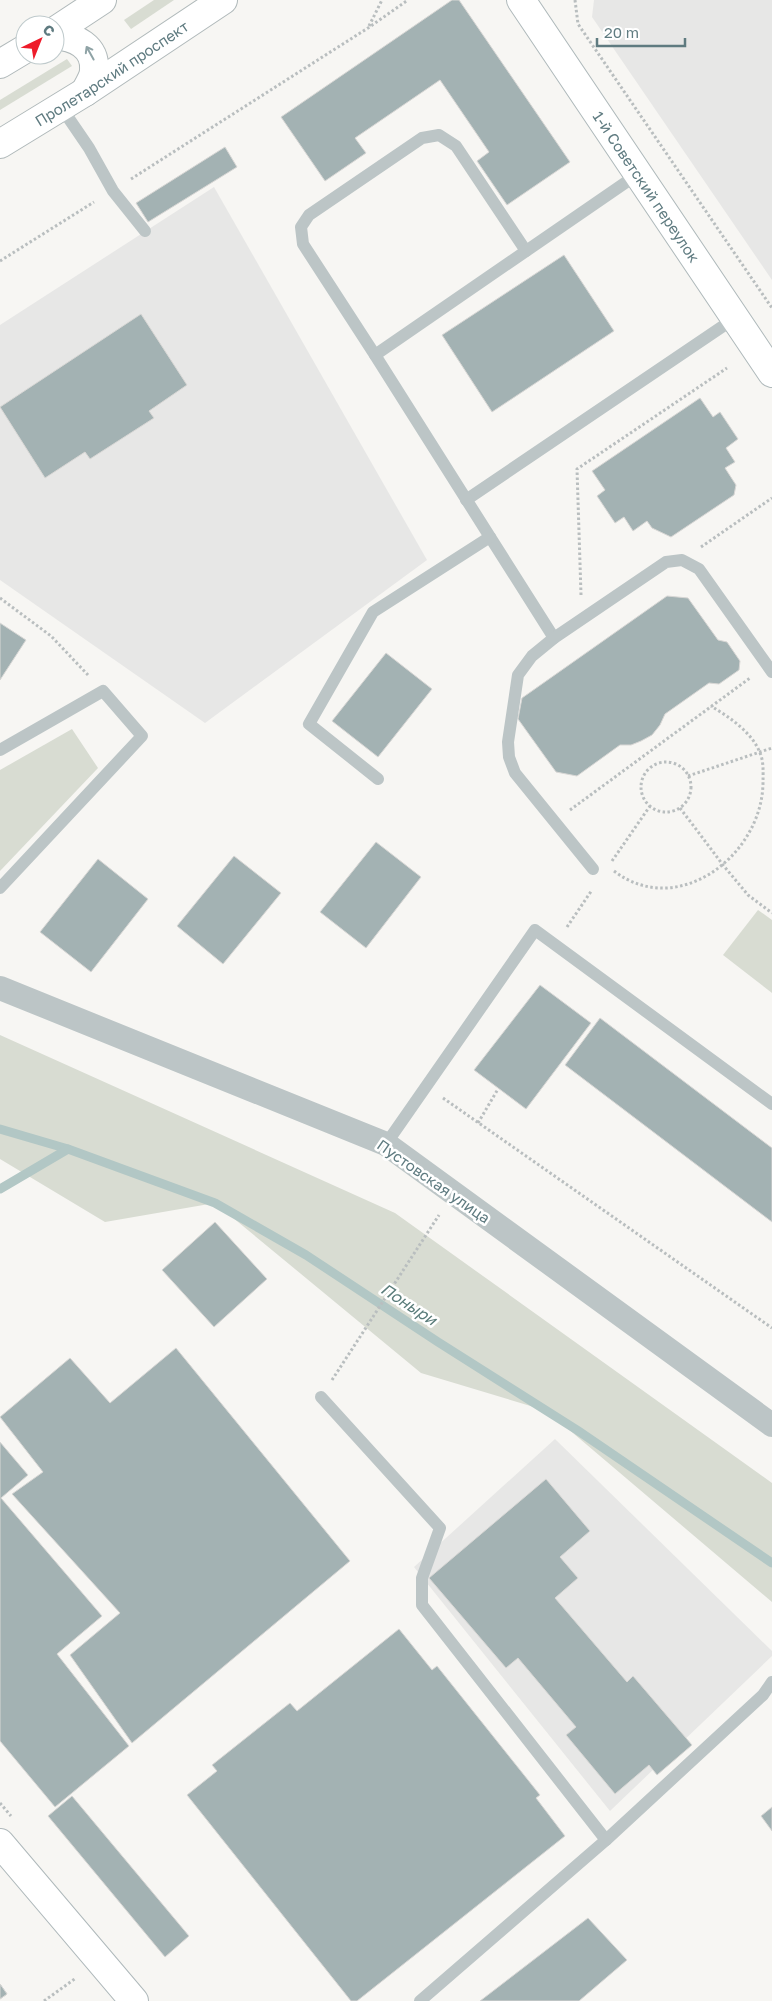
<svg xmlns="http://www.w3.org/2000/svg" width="772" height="2001" viewBox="0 0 772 2001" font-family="'Golos Text',sans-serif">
	<rect width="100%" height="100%" fill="#f7f6f3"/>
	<g fill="#e7e7e6">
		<polygon points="594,0 772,0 772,280 592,17"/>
		<polygon points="214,187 427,560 205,723 0,580 0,325"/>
		<polygon points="555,1439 772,1651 772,1656 610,1811 414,1567"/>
	</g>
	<g fill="#d8dcd2">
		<polygon points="154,0 174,0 131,29 124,20"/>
		<polygon points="67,59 72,66 0,110 0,100"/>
		<polygon points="72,729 98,768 0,871 0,770"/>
		<polygon points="758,910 772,920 772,993 723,955"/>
		<polygon points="0,1035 395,1213 772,1483 772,1602 547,1411 421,1373 215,1203 105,1222 0,1159"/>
	</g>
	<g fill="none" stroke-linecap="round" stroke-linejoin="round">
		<g stroke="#b2c7c5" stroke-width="9">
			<polyline points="0,1129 68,1149 215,1203 306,1255 438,1342 577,1430 772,1563"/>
			<polyline points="0,1189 68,1149"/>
		</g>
	</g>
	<g fill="#a3b2b3" stroke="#d8d7d5">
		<polygon points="452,0 459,0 570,162 507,205 477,161 489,152 440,80 355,138 366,153 325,181 281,117"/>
		<polygon points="225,147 237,167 148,222 136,203"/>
		<polygon points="564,255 614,331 492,412 442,335"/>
		<polygon points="141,314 187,385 149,411 154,418 90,459 85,452 45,478 0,407"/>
		<polygon points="700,398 713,417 720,412 738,439 726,448 735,462 725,468 736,485 734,495 671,537 652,528 647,521 633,531 624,517 615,523 597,496 605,490 592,471"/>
		<polygon points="667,596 688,598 718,640 727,642 740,661 739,670 719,684 709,683 665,714 660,725 652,735 641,741 631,745 620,745 577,776 556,772 518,719 522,698"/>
		<polygon points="0,623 26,640 0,680"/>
		<polygon points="386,653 432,689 378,757 332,721"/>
		<polygon points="376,842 421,877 366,948 320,912"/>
		<polygon points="234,856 281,893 223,964 177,926"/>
		<polygon points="98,859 148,899 91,972 40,932"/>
		<polygon points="540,985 591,1023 526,1109 474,1070"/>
		<polygon points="600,1018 772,1148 772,1222 565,1065"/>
		<polygon points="215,1222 267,1279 214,1327 162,1270"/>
		<polygon points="176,1348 350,1561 132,1743 70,1655 120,1613 12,1494 43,1472 0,1417 70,1358 110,1403"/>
		<polygon points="0,1442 28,1475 1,1498 102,1616 57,1654 129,1746 55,1807 0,1741"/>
		<polygon points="546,1479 590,1531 560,1557 578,1578 555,1598 627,1682 633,1676 692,1745 657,1775 649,1765 615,1794 566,1735 576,1727 518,1658 506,1668 429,1578"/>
		<polygon points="399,1629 432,1670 437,1666 540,1795 536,1798 565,1836 357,2001 351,2001 187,1795 217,1771 212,1765 290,1703 297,1711"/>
		<polygon points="72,1796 189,1936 165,1957 48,1816"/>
		<polygon points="772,1807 772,1831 761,1816"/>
		<polygon points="588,1918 627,1960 579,2001 480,2001"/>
		<polygon points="0,1984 7,1994 0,1999"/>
		<polygon points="0,1984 7,1994 0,1999"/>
	</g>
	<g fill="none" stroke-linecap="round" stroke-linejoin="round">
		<g stroke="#afb9bb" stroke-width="30">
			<g id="secondary">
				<path id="s1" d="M521,0L772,373"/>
				<polyline points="0,1843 134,2001"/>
			</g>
		</g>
		<g stroke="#b0b9ba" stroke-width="30">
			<g id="primary">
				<polyline points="55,31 102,0"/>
				<path d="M55,35C75,37 96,46 94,70C94,77 88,86 85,92"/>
				<polyline points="0,64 25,49"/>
				<path id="s2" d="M0,144L85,92L223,0"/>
			</g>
		</g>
		<g stroke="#b9bebf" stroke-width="3" stroke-dasharray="2.5 2.5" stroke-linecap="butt">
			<polyline points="575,0 578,24 772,308"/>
			<polyline points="369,26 382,0"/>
			<polyline points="131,179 368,28 408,0"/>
			<polyline points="0,261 94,202"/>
			<polyline points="701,547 772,498"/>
			<polyline points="581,595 577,469 727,368"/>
			<polyline points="0,598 51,636 88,675"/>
			<circle cx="666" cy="787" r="25"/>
			<polyline points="688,776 772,748"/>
			<polyline points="680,808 723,865 748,895 772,913"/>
			<polyline points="570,810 750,678"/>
			<polyline points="612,861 650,806"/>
			<path d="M614,871C678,920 762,855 763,783C763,773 764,762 760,753C752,732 729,717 711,706"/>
			<polyline points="567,927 592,890"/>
			<polyline points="443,1098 772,1328"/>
			<polyline points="478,1123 498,1089"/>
			<polyline points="332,1380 439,1215"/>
			<polyline points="0,1803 11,1816"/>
			<polyline points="44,2001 76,1978"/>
		</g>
		<g stroke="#bcc5c6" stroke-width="12">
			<polyline points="61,107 89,148 113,191 145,231"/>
			<polyline points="375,355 303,244 301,227 309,215 422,138 439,135 456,146 526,251"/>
			<polyline points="466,500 735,318"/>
			<polyline points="490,537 554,638 532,656 518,675 508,742 509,757 515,773 593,869"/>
			<polyline points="554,638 666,562 682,560 699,569 772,672"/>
			<polyline points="0,750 103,691 142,736 0,888"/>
			<polyline points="378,779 309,724 373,612 490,537 375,355 638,174"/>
			<polyline points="386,1144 535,930 772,1104"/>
			<polyline points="321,1397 440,1528 422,1578 422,1605 606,1840"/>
			<polyline points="420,2001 606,1840 763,1695 772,1682"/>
		</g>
		<polyline stroke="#bcc5c6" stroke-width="24" points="0,988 386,1144 772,1425"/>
		<use href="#secondary" stroke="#fff" stroke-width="28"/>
		<use href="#primary" stroke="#fff" stroke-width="28"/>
	</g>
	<defs><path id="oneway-shaft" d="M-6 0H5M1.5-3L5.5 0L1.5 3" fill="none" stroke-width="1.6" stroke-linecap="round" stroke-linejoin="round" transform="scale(1.25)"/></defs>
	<use stroke="#8fa3a6" href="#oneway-shaft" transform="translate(90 53) rotate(-119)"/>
	<g text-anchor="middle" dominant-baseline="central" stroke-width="5" stroke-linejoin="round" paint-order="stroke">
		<g font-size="15" fill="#5f7b80" stroke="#fff">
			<text stroke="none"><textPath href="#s2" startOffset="132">Пролетарский проспект</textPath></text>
			<text stroke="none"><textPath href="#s1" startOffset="225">1-й Советский переулок</textPath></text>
			<text transform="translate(434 1181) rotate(35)">Пустовская улица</text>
		</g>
		<g font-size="16" font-style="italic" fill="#5a7c7a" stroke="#fff">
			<text transform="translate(409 1304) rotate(33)">Поныри</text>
		</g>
	</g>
	<g transform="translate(40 40) rotate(43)"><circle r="24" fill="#ffffff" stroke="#bfcacc"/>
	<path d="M0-4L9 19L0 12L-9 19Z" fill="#ee1b2a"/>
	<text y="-8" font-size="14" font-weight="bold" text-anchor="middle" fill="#5f7b80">С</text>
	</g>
	<path d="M597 38v8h88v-8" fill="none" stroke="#5f7b80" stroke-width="2.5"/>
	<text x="604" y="38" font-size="15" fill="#5f7b80" stroke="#ffffff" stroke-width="4" paint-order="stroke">20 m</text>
</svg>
